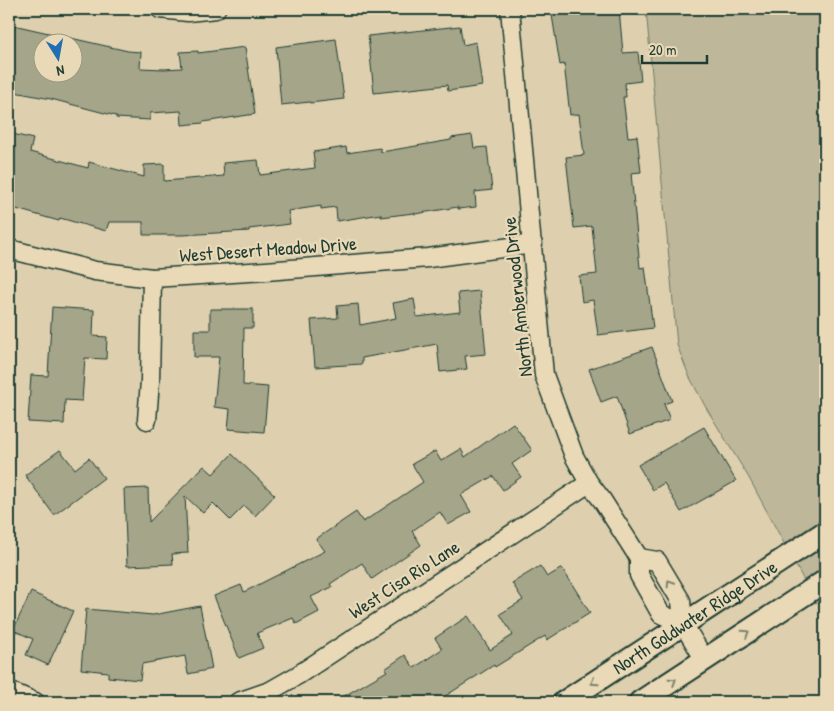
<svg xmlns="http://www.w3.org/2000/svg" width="834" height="711" viewBox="0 0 834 711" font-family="'Patrick Hand',sans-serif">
	<rect width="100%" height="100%" fill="#ded0ae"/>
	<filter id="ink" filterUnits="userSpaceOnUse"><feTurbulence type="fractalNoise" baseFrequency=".02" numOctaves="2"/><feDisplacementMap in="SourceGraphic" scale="10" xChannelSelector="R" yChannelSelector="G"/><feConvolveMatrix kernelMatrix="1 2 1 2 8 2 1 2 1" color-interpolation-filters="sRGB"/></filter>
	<g filter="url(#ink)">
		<polygon fill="#beb79a" stroke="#6e7a67" points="646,9 825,9 825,596 816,603 749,478 705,406 689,376 677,345"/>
		<g fill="#a5a58a" stroke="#1f3d34" fill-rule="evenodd">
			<polygon points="551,9 619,9 623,53 638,52 641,81 625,83 626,97 623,97 628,137 637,136 641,172 631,173 640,268 645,267 653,328 598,335 593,300 582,302 579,276 597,274 592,226 574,228 566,157 584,155 579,114 570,115 564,64 560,65"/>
			<path d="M9,24L128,51L141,52L140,68L164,69L182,68L180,52L198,51V53L245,47L255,114L203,122V123L182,125L181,111L150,113V120L116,118V116L51,99L9,91ZM42,42H72V72H42Z"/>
			<polygon points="460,26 463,45 476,42 482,86 448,91 447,85 374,93 368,36"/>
			<polygon points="336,39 344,99 310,103 310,102 281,105 276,47"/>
			<polygon points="9,133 33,139 30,152 88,168 89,162 144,177 144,165 164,164 164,181 224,176 223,163 258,160 260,175 315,168 313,152 346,147 347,153 380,148 381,152 451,140 451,138 472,135 474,148 487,147 492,190 475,192 476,207 458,209 458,207 415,214 414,213 381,217 381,214 337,221 336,207 321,209 321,206 288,211 290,224 249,229 249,231 183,235 143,235 143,222 109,222 106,231 60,218 59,221 9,207"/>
			<polygon points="480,291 486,354 465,356 467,369 440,372 437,344 362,358 362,364 315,367 311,320 338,318 337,306 358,304 360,325 396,318 393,303 414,299 417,317 460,312 458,293"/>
			<polygon points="52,307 94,310 93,336 107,337 106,359 85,358 82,401 65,400 64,424 28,422 31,375 48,376"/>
			<polygon points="210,309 253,309 253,328 244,328 243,385 268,387 264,432 228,429 230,409 214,407 219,357 194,357 194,330 210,330"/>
			<polygon points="652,347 672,401 664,404 670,420 630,434 617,396 601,402 589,369"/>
			<polygon points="513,423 532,450 512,464 521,477 503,490 493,476 461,495 471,512 448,525 440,512 412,531 421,545 372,579 362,563 330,584 332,587 311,597 319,612 296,624 293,618 257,633 263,648 239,658 214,596 241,585 244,592 325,551 316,539 356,512 363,522 423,482 412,464 435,451 441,461 461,449 465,457"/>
			<polygon points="704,427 736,481 681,512 664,483 653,490 638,465"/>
			<polygon points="60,450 75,469 89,458 104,478 54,515 25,475"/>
			<polygon points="232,454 275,495 255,516 244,506 230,520 213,503 203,513 185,496 188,553 172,554 173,564 127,566 124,489 148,488 149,522 204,466 213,474"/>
			<polygon points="540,566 547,577 562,568 590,613 547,640 545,636 495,667 494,665 436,702 334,702 387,671 385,669 405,655 414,668 442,649 435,638 468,616 490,650 513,635 500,614 523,600 512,583"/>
			<polygon points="31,592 73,611 48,665 26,655 33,639 13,630"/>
			<polygon points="200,606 212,669 188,674 185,656 142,664 140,680 108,677 108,672 81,669 86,609 153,615"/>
		</g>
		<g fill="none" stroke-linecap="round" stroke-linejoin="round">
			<g stroke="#1f3d34" stroke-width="21">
				<g id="minor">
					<polyline points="160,9 188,12 216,9"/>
					<polyline points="510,9 544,375 574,456 589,483 602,500 639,558 639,575 661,614 683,624"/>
					<polyline points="9,249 95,271 152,278 266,271 428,258 533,244"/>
					<polyline points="147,420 150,381 152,278"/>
					<polyline points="639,558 657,561 681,601 683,624 705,660"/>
					<polyline points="9,691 35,702"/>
					<polyline points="238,702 270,691 298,675 589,483"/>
				</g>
			</g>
			<g stroke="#1f3d34" stroke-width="25">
				<g id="tertiary">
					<path id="s1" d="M564,702L825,532"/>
					<polyline points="640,702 825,581"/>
				</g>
			</g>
			<use href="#minor" stroke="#ead9b6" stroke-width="18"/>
			<use href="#tertiary" stroke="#ead9b6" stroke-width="21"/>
		</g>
		<defs><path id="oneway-chevron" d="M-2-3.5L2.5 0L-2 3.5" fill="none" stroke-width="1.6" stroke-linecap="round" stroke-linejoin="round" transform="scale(1.25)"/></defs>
		<g stroke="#7a836e">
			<use href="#oneway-chevron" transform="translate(670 583) rotate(-122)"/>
			<use href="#oneway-chevron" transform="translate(746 633) rotate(-33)"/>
			<use href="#oneway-chevron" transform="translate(673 681) rotate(-33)"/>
			<use href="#oneway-chevron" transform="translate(594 682) rotate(147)"/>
		</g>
	</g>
	<g text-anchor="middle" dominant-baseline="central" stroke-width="4.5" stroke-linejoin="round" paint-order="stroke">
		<g font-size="19" fill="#1f3d34" stroke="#ead9b6">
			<text transform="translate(268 249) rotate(-4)">West Desert Meadow Drive</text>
			<text transform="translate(517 297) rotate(-96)">North Amberwood Drive</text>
			<text transform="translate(404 579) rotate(-33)">West Cisa Rio Lane</text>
			<text stroke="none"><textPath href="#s1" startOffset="156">North Goldwater Ridge Drive</textPath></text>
		</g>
	</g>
	<rect width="834" height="711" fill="none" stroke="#ead9b6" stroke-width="30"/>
	<rect x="15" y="15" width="804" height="681" fill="none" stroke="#1f3d34" stroke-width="2" filter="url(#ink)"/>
	<g transform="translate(58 58) rotate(169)"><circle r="24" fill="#ead9b6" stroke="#999b82"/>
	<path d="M0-4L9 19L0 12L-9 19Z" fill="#1f6fb2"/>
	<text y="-8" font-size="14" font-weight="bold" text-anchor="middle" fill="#1f3d34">N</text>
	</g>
	<path d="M642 55v8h65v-8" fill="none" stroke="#1f3d34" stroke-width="2.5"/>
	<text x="649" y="55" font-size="15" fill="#1f3d34" stroke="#ead9b6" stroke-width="4" paint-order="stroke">20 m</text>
</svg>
